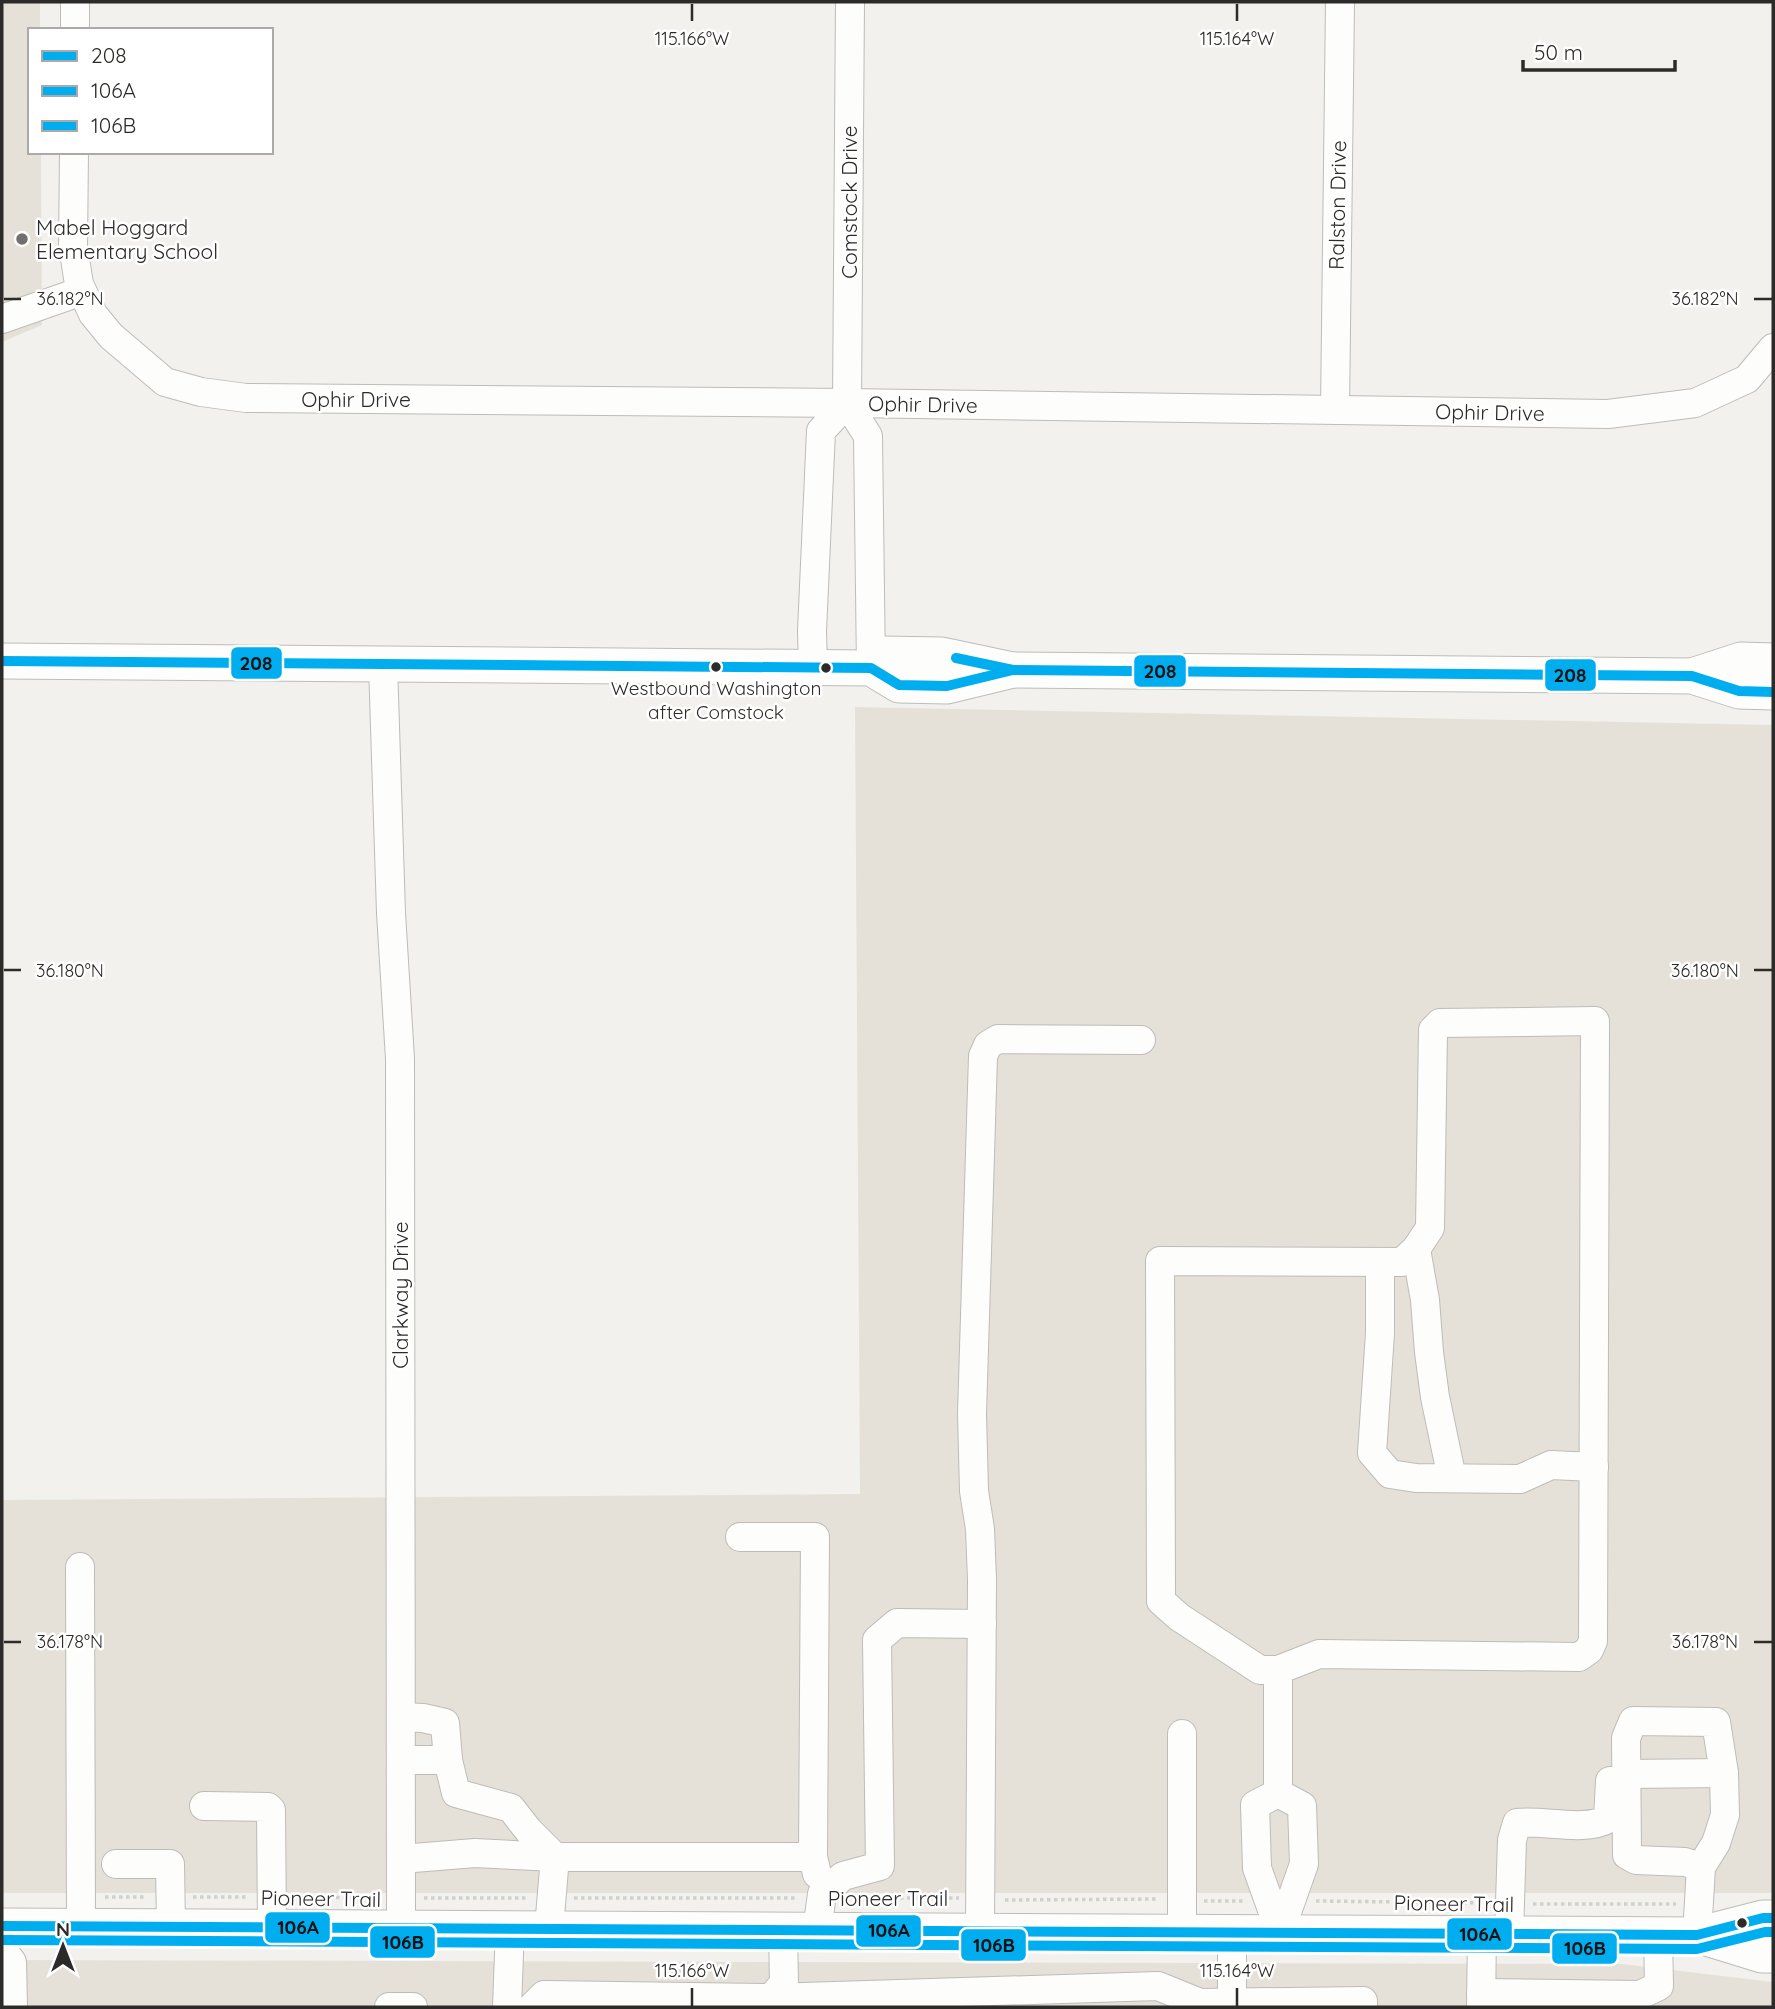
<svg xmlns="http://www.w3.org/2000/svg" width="1775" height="2009" viewBox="0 0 1775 2009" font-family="Quicksand,sans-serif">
	<rect width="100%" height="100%" fill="#f3f1ed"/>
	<g fill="#e5e1d8">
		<polygon points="2,2 40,2 40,30 30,30 30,152 41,152 42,325 2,342"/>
		<polygon points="855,707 1773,725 1773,1893 2,1893 2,1500 860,1494"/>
		<polygon points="2,1960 1622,1964 1773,1982 1773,2007 2,2007"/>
	</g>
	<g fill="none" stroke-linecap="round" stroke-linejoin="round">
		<g stroke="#bdbcb9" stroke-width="30">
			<g id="minor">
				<polyline points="850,2 847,403 868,436 871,668"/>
				<polyline points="75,30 75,2"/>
				<polyline points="74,152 73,246 79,284 93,314 111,336 165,382 201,392 246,398 847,403 1608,414 1695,403 1747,379 1773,348"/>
				<polyline points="2,319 82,291"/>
				<polyline points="1335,409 1340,2"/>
				<polyline points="383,664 391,913 400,1059 401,1927"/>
				<polyline points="813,668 812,631 821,431 847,403"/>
				<polyline points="1416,1249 1425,1300 1429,1352 1435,1397 1452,1478"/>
				<polyline points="1380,1262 1380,1333 1372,1453 1390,1474 1416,1478 1520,1479 1551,1465 1594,1467"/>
				<polyline points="740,1537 815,1537 813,1857"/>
				<polyline points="80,1567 81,1927"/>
				<polyline points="1278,1670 1319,1654 1579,1657 1589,1650 1593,1641 1595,1021 1440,1023 1433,1030 1430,1228 1416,1249 1402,1262 1160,1261 1161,1601 1179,1617 1260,1670 1278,1670 1278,1793"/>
				<polyline points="401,1717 423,1718 445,1723 448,1760 456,1793 511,1808 528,1830 555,1857"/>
				<polyline points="401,1760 448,1760"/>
				<polyline points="1626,1774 1724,1773"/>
				<polygon points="1278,1793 1302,1806 1304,1864 1280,1932 1257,1868 1255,1805"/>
				<polyline points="204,1806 268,1807 271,1810 272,1927"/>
				<polyline points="401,1859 475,1853 555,1857"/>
				<polyline points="116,1864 170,1864 171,1927"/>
				<polyline points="549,1928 555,1857 813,1857 817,1874"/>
				<polyline points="817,1930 822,1894 843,1876 880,1866 877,1640 897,1623 982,1624"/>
				<polyline points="980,1931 982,1580 980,1529 974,1491 972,1414 983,1056 988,1045 998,1039 1141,1040"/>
				<polyline points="1182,1932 1182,1734"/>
				<polyline points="1232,1932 1232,2003"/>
				<path d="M1509,1934L1512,1840L1517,1823C1545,1820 1584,1832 1608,1819L1610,1781"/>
				<polyline points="1697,1935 1701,1867 1716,1843 1725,1815 1724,1773 1716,1722 1633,1721 1626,1738 1627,1855 1636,1860 1685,1862 1701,1867"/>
				<polyline points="5,1953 12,1962 13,2007"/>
				<polyline points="1481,1993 1640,1995 1659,1986 1658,1935"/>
				<polyline points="389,2007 413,2007"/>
				<polyline points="507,2007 510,1928"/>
				<polyline points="532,2007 544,1995 771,1998 1158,1986 1200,2003 1363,2001 1363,2007"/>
				<polyline points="771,2007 771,1998 784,1983 783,1930"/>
				<polyline points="1481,2007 1482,1934"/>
			</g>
		</g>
		<g stroke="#bdbcb9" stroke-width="37">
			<g id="major">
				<polyline points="2,661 871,668 899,685 947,686 1013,670"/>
				<polyline points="871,668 882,654 942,655 1013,670 1692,676 1739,691 1773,692"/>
				<polyline points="1692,676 1741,660 1773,661"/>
				<polyline points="2,1926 1697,1935 1763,1918 1773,1918"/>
				<polyline points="1697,1935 1762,1955 1773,1955"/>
			</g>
		</g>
		<g stroke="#d0d0cf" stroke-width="3.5" stroke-dasharray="3.5 3.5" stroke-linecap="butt">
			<polyline points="105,1897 147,1897"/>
			<polyline points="193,1897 248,1897"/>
			<polyline points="294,1897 378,1898"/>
			<polyline points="424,1898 528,1898"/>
			<polyline points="574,1898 798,1898"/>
			<polyline points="858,1898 959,1898"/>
			<polyline points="1005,1900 1158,1899"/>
			<polyline points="1204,1901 1246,1901"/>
			<polyline points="1316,1901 1487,1903"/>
			<polyline points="1533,1904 1676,1904"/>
		</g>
		<use href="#minor" stroke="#fdfdfc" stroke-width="28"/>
		<use href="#major" stroke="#fdfdfc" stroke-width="35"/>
		<g stroke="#fff" stroke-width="16">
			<g id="bus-1">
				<polyline points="956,658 1013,670 1692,676 1739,691 1773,692"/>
				<polyline points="2,661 871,668 899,685 947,686 1013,670"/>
			</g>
		</g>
		<g stroke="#fff" stroke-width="16">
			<polyline id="bus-2" points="2,1926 1697,1935 1763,1918 1773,1918"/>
		</g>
		<g stroke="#fff" stroke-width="16">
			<polyline id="bus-3" points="2,1940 1697,1949 1765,1932 1773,1932"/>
		</g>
		<use href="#bus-1" stroke="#00adef" stroke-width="10"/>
		<use href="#bus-2" stroke="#00adef" stroke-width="10"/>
		<use href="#bus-3" stroke="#00adef" stroke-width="10"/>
	</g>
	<path fill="none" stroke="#2c2b29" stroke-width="2.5" d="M692,4V21M1237,4V21M4,299H21M1754,299H1772M4,970H21M1754,970H1772M4,1642H21M1754,1642H1772M692,1988V2006M1237,1988V2006"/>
	<circle fill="#72706e" stroke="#fff" stroke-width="2.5" cx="22" cy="239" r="7"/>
	<g fill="#2c2b29" stroke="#fff" stroke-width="2.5">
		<circle cx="716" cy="667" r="6"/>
		<circle cx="826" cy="668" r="6"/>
		<circle cx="1742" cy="1923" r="6"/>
	</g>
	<g text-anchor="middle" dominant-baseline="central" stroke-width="5" stroke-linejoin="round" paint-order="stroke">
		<g font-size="19" fill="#2c2b29" stroke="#fff">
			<text x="716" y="688">Westbound Washington<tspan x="716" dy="24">after Comstock</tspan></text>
		</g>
		<g font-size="21" fill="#2c2b29" stroke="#fff">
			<text transform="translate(849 202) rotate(-90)">Comstock Drive</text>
			<text transform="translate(1337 205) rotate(-89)">Ralston Drive</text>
			<text x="356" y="399">Ophir Drive</text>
			<text transform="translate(923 404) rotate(1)">Ophir Drive</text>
			<text transform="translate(1490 412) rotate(1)">Ophir Drive</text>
			<text transform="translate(400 1295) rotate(-90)">Clarkway Drive</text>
			<text transform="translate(321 1898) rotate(1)">Pioneer Trail</text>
			<text x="888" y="1898">Pioneer Trail</text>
			<text transform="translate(1454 1903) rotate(1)">Pioneer Trail</text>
		</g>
		<g font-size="21" fill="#2c2b29" stroke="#fff" text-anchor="start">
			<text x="36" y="227">Mabel Hoggard<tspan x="36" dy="24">Elementary School</tspan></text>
		</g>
	</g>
	<g font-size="18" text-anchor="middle" fill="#2c2b29" stroke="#fff" stroke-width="5" stroke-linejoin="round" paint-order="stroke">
		<text x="692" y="45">115.166°W</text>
		<text x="1237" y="45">115.164°W</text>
		<text x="70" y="305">36.182°N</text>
		<text x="1705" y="305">36.182°N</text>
		<text x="70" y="977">36.180°N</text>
		<text x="1705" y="977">36.180°N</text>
		<text x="70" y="1648">36.178°N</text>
		<text x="1705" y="1648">36.178°N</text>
		<text x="692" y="1977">115.166°W</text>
		<text x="1237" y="1977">115.164°W</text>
	</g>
	<g stroke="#fff" stroke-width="2.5">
		<rect x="230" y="646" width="53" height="34" rx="7" fill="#00adef"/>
		<rect x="1133" y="654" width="54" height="34" rx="7" fill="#00adef"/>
		<rect x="1544" y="658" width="53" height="34" rx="7" fill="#00adef"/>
		<rect x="264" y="1911" width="67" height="33" rx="7" fill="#00adef"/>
		<rect x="855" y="1914" width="67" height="34" rx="7" fill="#00adef"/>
		<rect x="1446" y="1917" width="67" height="34" rx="7" fill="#00adef"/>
		<rect x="369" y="1925" width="67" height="34" rx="7" fill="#00adef"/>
		<rect x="960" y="1928" width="67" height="34" rx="7" fill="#00adef"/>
		<rect x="1551" y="1932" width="67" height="33" rx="7" fill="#00adef"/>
	</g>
	<g font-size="19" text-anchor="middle" font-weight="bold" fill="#111">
		<text x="256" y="670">208</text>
		<text x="1160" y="678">208</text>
		<text x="1570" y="682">208</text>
		<text x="298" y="1934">106A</text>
		<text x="889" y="1937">106A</text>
		<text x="1480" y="1941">106A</text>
		<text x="403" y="1949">106B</text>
		<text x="994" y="1952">106B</text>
		<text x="1585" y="1955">106B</text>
	</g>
	<rect width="1775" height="2009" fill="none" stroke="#2c2b29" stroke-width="7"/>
	<rect x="28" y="28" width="245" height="126" fill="#ffffff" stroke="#abaaa9" stroke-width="2"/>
	<rect x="42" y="51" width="35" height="10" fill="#00adef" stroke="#abaaa9" stroke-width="2"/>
	<text x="91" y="63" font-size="21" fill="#2c2b29">208</text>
	<rect x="42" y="86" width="35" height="10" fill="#00adef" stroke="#abaaa9" stroke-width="2"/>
	<text x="91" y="98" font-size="21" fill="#2c2b29">106A</text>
	<rect x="42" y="121" width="35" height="10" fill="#00adef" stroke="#abaaa9" stroke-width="2"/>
	<text x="91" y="133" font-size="21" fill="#2c2b29">106B</text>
	<g transform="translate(63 1946)" stroke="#ffffff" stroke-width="5" paint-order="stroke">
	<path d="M0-5L12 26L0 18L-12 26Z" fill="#2c2b29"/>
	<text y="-10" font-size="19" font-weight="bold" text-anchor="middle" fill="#2c2b29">N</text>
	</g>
	<path d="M1523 60v10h152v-10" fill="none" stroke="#2c2b29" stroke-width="3.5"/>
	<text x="1534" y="60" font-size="21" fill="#2c2b29" stroke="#ffffff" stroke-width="5" paint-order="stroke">50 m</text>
</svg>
